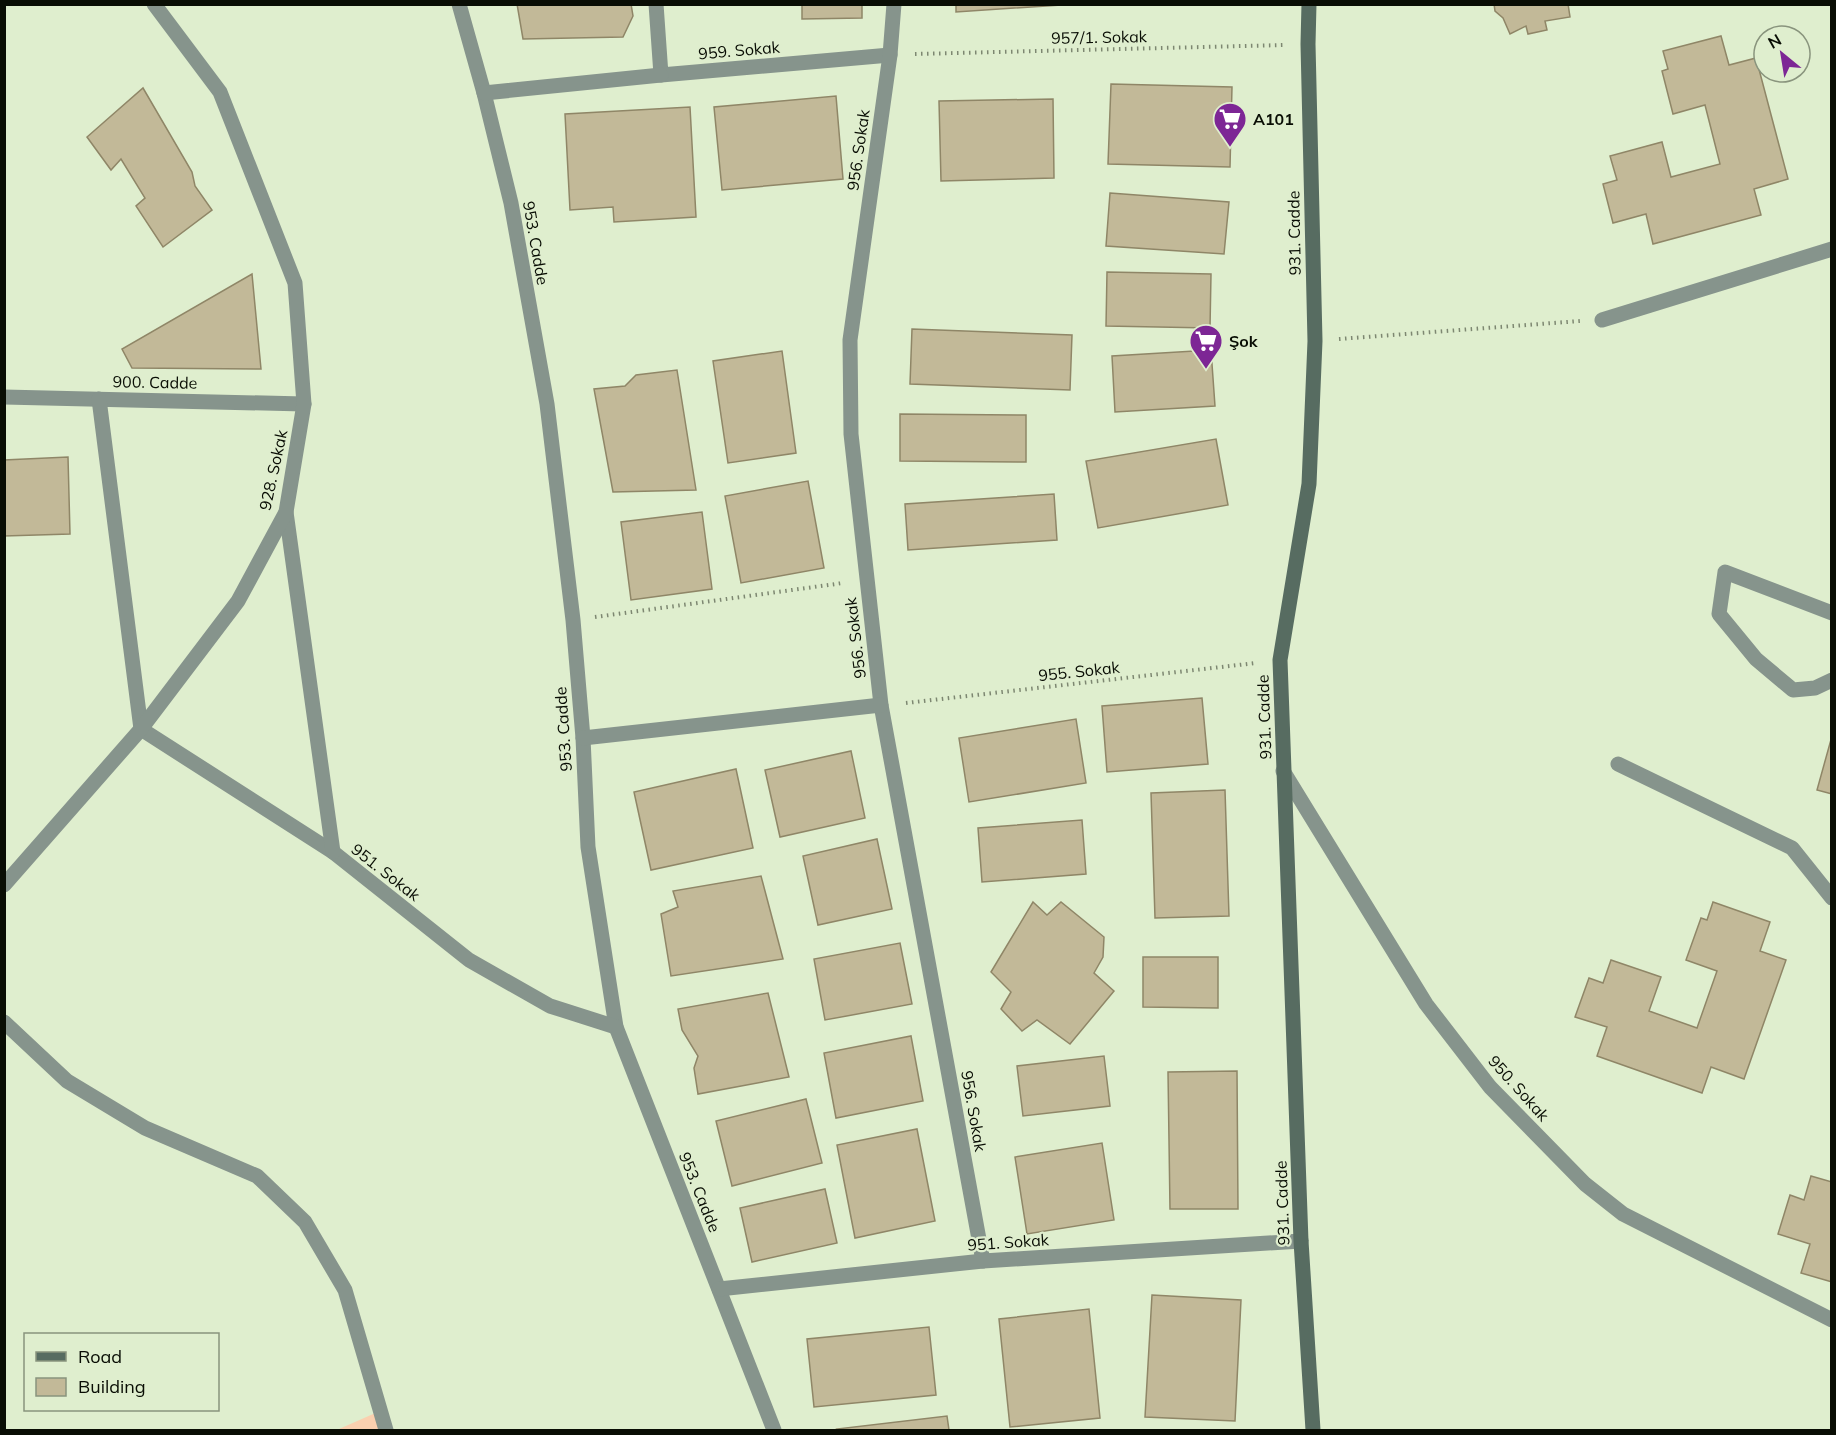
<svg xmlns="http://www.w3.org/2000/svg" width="1836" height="1435" viewBox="0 0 1836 1435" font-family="Mulish,sans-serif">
	<rect width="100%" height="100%" fill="#dfeece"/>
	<polygon fill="#fad0af" points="380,1411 386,1430 313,1430 339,1429"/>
	<g fill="#c2b998" stroke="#8f8667" stroke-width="1.5">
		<polygon points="517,4 631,4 633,16 623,37 523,39"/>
		<polygon points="802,4 862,4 862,18 802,19"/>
		<polygon points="956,4 1061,4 1061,5 956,12"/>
		<polygon points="1494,4 1568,4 1570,17 1545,21 1547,30 1528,34 1526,26 1510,34 1503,18 1495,11"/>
		<polygon points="1721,36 1729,65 1756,58 1788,179 1754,189 1761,215 1653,244 1646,214 1613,223 1603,184 1617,180 1610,156 1662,142 1671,177 1720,164 1705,105 1673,114 1662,71 1668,69 1663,51"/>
		<polygon points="1111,84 1232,87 1230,167 1108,164"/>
		<polygon points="143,88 192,172 195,186 212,210 163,247 136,206 145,198 121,159 111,170 87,137"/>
		<polygon points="836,96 843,179 722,190 714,107"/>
		<polygon points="1053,99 1054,178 941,181 939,101"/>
		<polygon points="690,107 696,217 614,222 613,207 570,210 565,114"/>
		<polygon points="1110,193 1229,202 1224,254 1106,246"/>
		<polygon points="1107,272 1211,274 1210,328 1106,326"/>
		<polygon points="252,274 261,369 132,368 122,349"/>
		<polygon points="912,329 1072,335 1070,390 910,384"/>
		<polygon points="1211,350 1215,406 1115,412 1112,356"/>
		<polygon points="782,351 796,453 728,463 713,361"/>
		<polygon points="677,370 696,490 613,492 594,389 625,386 636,375"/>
		<polygon points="900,414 1026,415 1026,462 900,461"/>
		<polygon points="1216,439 1228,505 1098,528 1086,461"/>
		<polygon points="68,457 70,534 4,536 4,460"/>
		<polygon points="808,481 824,568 741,583 725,496"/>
		<polygon points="1054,494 1057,540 908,550 905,504"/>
		<polygon points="702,512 712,589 631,600 621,522"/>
		<polygon points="1202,698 1208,764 1107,772 1102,706"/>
		<polygon points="1076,719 1086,783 969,802 959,738"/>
		<polygon points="1832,736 1832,794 1817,790"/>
		<polygon points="851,751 865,818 780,837 765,770"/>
		<polygon points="736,769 753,848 651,870 634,792"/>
		<polygon points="1225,790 1229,916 1155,918 1151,793"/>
		<polygon points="1082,820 1086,874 982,882 978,828"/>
		<polygon points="877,839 892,909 818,925 803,856"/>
		<polygon points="761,876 783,959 671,976 661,914 678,907 673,891"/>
		<polygon points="1033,902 1047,915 1061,902 1104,937 1103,957 1094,973 1114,991 1070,1044 1037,1020 1022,1031 1001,1009 1011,992 991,972"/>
		<polygon points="1713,902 1770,922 1760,951 1786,960 1744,1079 1711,1067 1702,1093 1597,1056 1607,1027 1575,1017 1589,978 1603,983 1611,960 1661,977 1649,1011 1697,1028 1717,971 1686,960 1701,918 1707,920"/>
		<polygon points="900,943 912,1004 825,1020 814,959"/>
		<polygon points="1143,957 1218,957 1218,1008 1143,1007"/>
		<polygon points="768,993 789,1077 698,1094 694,1068 698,1056 682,1030 678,1009"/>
		<polygon points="911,1036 923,1101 836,1118 824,1053"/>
		<polygon points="1104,1056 1110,1106 1023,1116 1017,1066"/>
		<polygon points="1237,1071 1238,1209 1170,1209 1168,1072"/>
		<polygon points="806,1099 822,1163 732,1186 716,1121"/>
		<polygon points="917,1129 935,1221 855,1238 837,1145"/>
		<polygon points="1102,1143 1114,1220 1027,1234 1015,1157"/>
		<polygon points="1811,1176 1832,1182 1832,1282 1801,1273 1810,1244 1778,1234 1790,1195 1804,1200"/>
		<polygon points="825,1189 837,1243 752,1262 740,1208"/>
		<polygon points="1152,1295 1241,1300 1235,1421 1145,1417"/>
		<polygon points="1089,1309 1100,1418 1010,1427 999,1319"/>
		<polygon points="929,1327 936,1395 814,1407 807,1339"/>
		<polygon points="947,1416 949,1430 838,1430 837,1429"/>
	</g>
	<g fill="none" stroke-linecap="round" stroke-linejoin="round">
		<g stroke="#7d8771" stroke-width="4" stroke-dasharray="1.5 4.5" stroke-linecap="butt">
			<polyline points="915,54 1285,45"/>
			<polyline points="1339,339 1580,321"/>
			<polyline points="595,617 843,583"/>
			<polyline points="906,703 1256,663"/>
		</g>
		<g stroke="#86948c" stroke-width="15">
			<polyline points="459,4 484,93 511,203 547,404 573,620 583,738 588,847 616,1027 774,1430"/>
			<polyline points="656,4 661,75 890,55"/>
			<polyline points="894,4 890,55 850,340 851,434 881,705 983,1261"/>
			<polyline points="484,93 661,75"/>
			<polyline points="1602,320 1832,249"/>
			<polyline points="4,397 304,404"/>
			<polyline points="99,399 141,729 333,852 469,960 550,1006 616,1027"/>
			<polyline points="286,512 333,852"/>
			<polyline points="1832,613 1725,572 1719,614 1756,659 1793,690 1815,688 1832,680"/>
			<polyline points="583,738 881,705"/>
			<polyline points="1618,764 1792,848 1832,898"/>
			<polyline points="1283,771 1426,1004 1490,1087 1585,1184 1623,1214 1832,1320"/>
			<polyline points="4,885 141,729 238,601 286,512 304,404 295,283 220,92 154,4"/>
			<polyline points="4,1022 67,1081 145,1128 257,1176 305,1222 345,1290 386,1430"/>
			<polyline points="719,1289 983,1261 1301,1241"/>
		</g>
		<polyline stroke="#576c61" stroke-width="15" points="1309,4 1308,44 1315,341 1309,484 1280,660 1301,1241 1313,1430"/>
	</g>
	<defs>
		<g id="supermarket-pin" transform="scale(1.725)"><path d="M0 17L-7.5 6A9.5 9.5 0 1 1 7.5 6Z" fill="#7d2695" stroke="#dfeece"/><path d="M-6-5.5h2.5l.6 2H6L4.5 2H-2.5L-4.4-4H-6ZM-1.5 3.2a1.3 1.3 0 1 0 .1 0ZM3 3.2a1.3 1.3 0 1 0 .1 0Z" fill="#fff"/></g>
	</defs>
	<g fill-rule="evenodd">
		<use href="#supermarket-pin" x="1230" y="119"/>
		<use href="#supermarket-pin" x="1206" y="341"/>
	</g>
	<g text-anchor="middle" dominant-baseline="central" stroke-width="4.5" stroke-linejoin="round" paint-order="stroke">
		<g font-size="16" fill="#090d04" stroke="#dfeece">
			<text transform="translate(1099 37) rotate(-1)">957/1. Sokak</text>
			<text transform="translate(739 50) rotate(-5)">959. Sokak</text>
			<text transform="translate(858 150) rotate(-82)">956. Sokak</text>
			<text transform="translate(1294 233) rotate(-91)">931. Cadde</text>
			<text transform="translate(536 243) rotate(80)">953. Cadde</text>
			<text transform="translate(155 382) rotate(1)">900. Cadde</text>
			<text transform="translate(273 470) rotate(-78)">928. Sokak</text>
			<text transform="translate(855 638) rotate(-97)">956. Sokak</text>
			<text transform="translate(1079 671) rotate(-6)">955. Sokak</text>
			<text transform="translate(1264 717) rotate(-92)">931. Cadde</text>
			<text transform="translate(563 729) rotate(-94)">953. Cadde</text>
			<text transform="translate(386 872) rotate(38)">951. Sokak</text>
			<text transform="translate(1519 1088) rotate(48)">950. Sokak</text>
			<text transform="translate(974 1111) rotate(80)">956. Sokak</text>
			<text transform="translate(700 1192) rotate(68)">953. Cadde</text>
			<text transform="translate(1282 1203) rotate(-92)">931. Cadde</text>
			<text transform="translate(1008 1242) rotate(-4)">951. Sokak</text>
		</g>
		<g font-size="16" font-weight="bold" fill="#090d04" stroke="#dfeece" text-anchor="start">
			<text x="1253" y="119">A101</text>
			<text x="1229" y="341">Şok</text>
		</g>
	</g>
	<rect width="1836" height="1435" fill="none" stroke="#090d04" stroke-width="12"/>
	<rect x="24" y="1333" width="195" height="78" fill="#dfeece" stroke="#89947d" stroke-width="1.5"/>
	<rect x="36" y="1352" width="30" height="9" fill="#576c61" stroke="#89947d" stroke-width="1.5"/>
	<text x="78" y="1363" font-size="18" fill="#090d04">Road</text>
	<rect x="36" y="1378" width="30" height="18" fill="#c2b998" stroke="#89947d" stroke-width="1.5"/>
	<text x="78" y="1393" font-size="18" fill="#090d04">Building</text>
	<g transform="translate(1782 54) rotate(330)"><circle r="28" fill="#dfeece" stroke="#89947d" stroke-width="1.5"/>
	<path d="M0-4.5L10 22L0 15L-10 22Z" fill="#7d2695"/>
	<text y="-9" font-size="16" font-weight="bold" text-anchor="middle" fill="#090d04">N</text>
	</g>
</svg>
